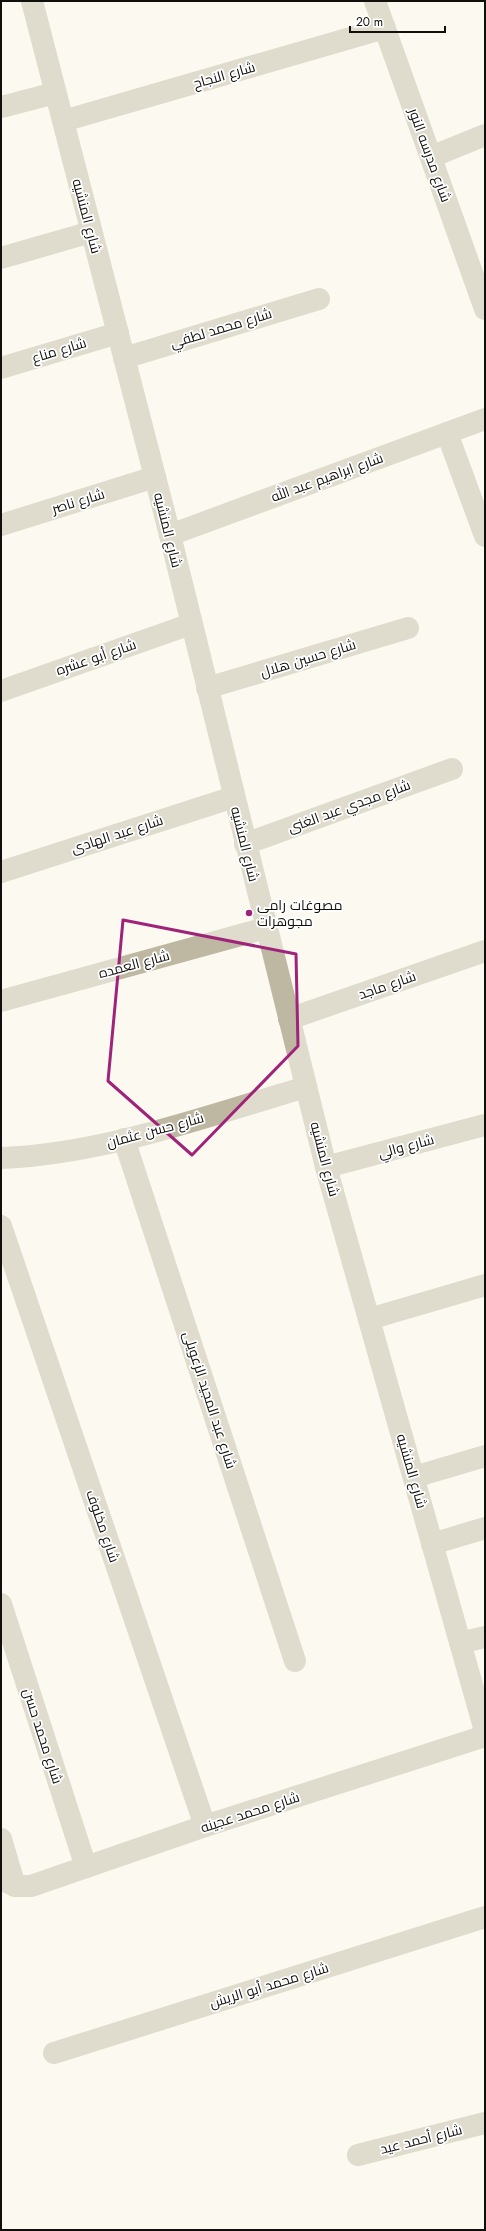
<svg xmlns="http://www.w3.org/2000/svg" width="486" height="2231" viewBox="0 0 486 2231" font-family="Jost,Cairo,sans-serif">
	<rect width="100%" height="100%" fill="#fcf9f1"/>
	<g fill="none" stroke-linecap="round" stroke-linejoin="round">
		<g stroke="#beb8a3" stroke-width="22">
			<polyline points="32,1 170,535 326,1167 485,1731"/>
			<polyline points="375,1 485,309"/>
			<polyline points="1,107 55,93"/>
			<polyline points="63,121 385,28"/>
			<polyline points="431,157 485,135"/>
			<polyline points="1,258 91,232"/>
			<polyline points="124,358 319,299"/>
			<polyline points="1,368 118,333"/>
			<polyline points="447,433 485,536"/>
			<polyline points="1,525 155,477"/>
			<polyline points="170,535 485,419"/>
			<polyline points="207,688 408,628"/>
			<polyline points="1,691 191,624"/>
			<polyline points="245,844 452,769"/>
			<polyline points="1,872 234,797"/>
			<polyline points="1,1001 266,928"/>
			<polyline points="289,1019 485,951"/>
			<polyline points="124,1139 295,1661"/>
			<path d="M1,1158C104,1154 207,1116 306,1087"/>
			<polyline points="326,1167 485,1125"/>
			<polyline points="1,1226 205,1826"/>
			<polyline points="369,1319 485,1285"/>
			<polyline points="414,1477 485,1456"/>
			<polyline points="432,1544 485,1528"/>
			<polyline points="1,1604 86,1867"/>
			<polyline points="460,1643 485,1637"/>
			<polyline points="1,1839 15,1886"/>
			<polyline points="1,1879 15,1886 31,1886 205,1826 485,1736"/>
			<polyline points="54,2053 485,1917"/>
			<polyline points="358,2155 485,2123"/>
		</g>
	</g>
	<path d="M0 0H486V2231H0ZM123,920L296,954L298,1046L192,1155L108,1081Z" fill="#fcf9f1" fill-opacity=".55" fill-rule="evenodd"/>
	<path fill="none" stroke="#9f2379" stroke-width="3" stroke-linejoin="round" d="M123,920L296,954L298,1046L192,1155L108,1081Z"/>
	<circle fill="#9f2379" stroke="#fff" stroke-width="1.5" cx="249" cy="913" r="4"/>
	<g text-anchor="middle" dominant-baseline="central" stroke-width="3.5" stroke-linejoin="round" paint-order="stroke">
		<g font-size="14" fill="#100f0c" stroke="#fff">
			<text transform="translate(224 75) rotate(-16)">شارع النجاح</text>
			<text transform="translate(430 155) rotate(70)">شارع مدرسه النور</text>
			<text transform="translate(87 216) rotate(75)">شارع المنشيه</text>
			<text transform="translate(221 328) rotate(-17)">شارع محمد لطفي</text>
			<text transform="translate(59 350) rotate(-17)">شارع مناع</text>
			<text transform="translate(327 477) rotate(-20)">شارع ابراهيم عبد الله</text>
			<text transform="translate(78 501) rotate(-17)">شارع ناصر</text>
			<text transform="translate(168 530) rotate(76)">شارع المنشيه</text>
			<text transform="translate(96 657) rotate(-19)">شارع أبو عشره</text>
			<text transform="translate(308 658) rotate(-17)">شارع حسين هلال</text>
			<text transform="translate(349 806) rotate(-20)">شارع مجدي عبد الغنى</text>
			<text transform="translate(117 834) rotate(-18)">شارع عبد الهادى</text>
			<text transform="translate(245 844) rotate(76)">شارع المنشيه</text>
			<text transform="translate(134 964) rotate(-15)">شارع العمده</text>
			<text transform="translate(387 985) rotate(-19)">شارع ماجد</text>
			<text transform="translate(155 1130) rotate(-15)">شارع حسن عثمان</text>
			<text transform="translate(406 1146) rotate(-15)">شارع والي</text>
			<text transform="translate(325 1159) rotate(75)">شارع المنشيه</text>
			<text transform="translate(210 1400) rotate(72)">شارع عبد المجيد الزعويلى</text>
			<text transform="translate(412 1471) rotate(74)">شارع المنشيه</text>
			<text transform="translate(103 1526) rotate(71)">شارع مخلوف</text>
			<text transform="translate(43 1736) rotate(72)">شارع محمد حسن</text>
			<text transform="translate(250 1812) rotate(-18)">شارع محمد عجينه</text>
			<text transform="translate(269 1985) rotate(-17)">شارع محمد أبو الريش</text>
			<text transform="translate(421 2139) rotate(-14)">شارع أحمد عيد</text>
		</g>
		<g font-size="14" fill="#100f0c" stroke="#fff" text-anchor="start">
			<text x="257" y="905">مصوغات رامى<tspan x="257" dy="16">مجوهرات</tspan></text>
		</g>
	</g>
	<rect width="486" height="2231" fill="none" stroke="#100f0c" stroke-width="4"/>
	<path d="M350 26v6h95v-6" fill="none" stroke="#100f0c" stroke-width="2"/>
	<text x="356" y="26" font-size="12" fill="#100f0c" stroke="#ffffff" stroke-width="3" paint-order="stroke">20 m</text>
</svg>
